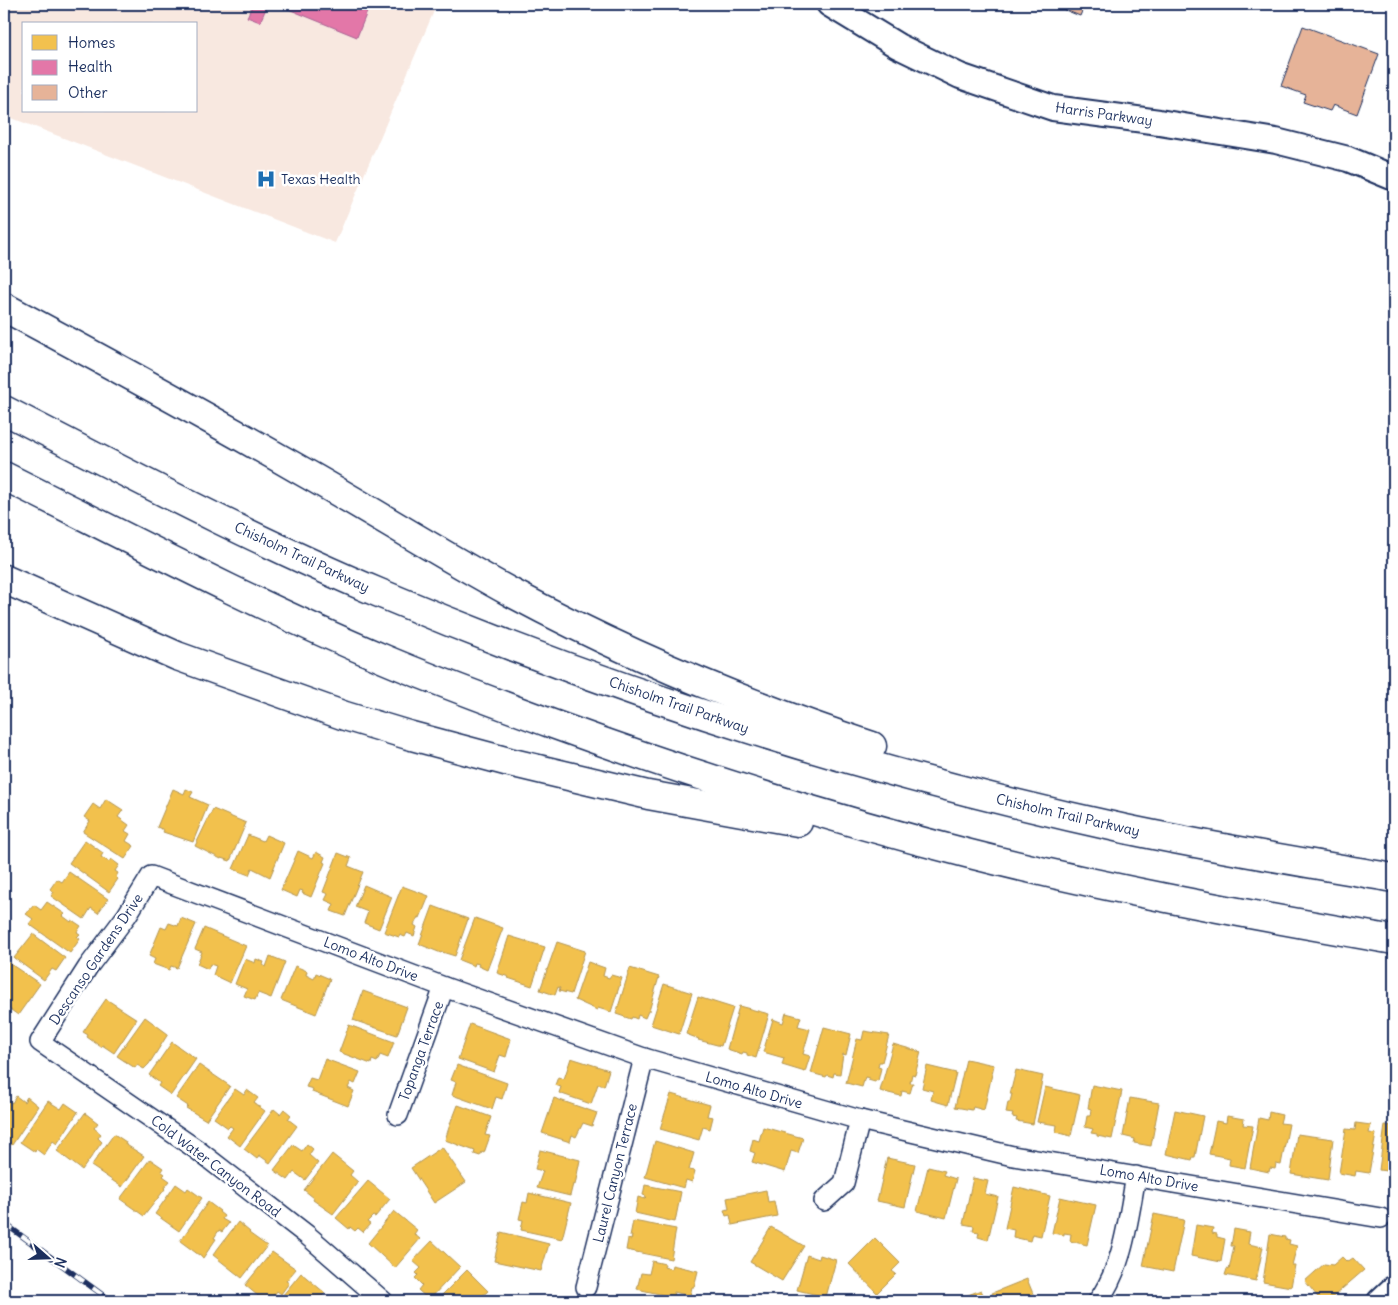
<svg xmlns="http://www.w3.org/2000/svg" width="1398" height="1305" viewBox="0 0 1398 1305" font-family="Delius,sans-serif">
	<rect width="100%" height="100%" fill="#fff"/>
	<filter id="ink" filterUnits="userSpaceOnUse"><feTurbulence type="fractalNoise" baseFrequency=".02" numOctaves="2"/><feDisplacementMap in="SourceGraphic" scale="10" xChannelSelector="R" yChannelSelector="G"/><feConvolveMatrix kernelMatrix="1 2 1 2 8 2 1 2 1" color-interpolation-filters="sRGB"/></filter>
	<g filter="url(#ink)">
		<path fill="#f8e8e0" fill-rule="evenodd" d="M4,4H437L335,243L4,115ZM24,24H196V111H24Z"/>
		<g fill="#f2c14e" stroke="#b29553">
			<polygon points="173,789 184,794 186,789 193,792 190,797 208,805 193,842 163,832 164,830 157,827"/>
			<polygon points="106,799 123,810 118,817 129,825 125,831 130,834 126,841 134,846 125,859 83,832 90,821 84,817 93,804 100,809"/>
			<polygon points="213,809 246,823 230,861 221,858 221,859 195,846"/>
			<polygon points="248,835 263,841 266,835 284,843 270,877 252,868 249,875 233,869"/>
			<polygon points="85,840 103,853 101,857 109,862 111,859 119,865 115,871 118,873 116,877 118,879 109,892 69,863"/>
			<polygon points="298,851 313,858 316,852 325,857 323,862 325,863 311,897 302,893 303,891 300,890 297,897 281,890"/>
			<polygon points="338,853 351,858 348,866 363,872 345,916 331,911 334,904 325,900 328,894 323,892"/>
			<polygon points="69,872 108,899 98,913 91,908 84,919 51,896 54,892 50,889 57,879 62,882"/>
			<polygon points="364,885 392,897 379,929 364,923 368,912 355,907"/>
			<polygon points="402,886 429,896 420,918 418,917 414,925 417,927 414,936 407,933 405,937 400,935 399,937 384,932"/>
			<polygon points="47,902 65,914 63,916 71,922 72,920 81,926 77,932 80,934 77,937 80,939 70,953 29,924 33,919 26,914 34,905 41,910"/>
			<polygon points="433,906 468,919 455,956 442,952 441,953 419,944"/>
			<polygon points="181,918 196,924 177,968 171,966 169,970 153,964 155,959 149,956 161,927 166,929 169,923 178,926"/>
			<polygon points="475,918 503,928 487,970 478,966 479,964 475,963 474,966 459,960"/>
			<polygon points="204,928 246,946 230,983 213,975 216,966 210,964 208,969 197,964 202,952 195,949"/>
			<polygon points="33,934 65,958 56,971 52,969 44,980 14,958"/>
			<polygon points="509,936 545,947 532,986 508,978 509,977 497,973"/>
			<polygon points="557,942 585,951 571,994 559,991 560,988 558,987 555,995 540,990"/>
			<polygon points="270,956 285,962 271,998 258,993 255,1000 244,996 247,989 235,984 245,959 255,963 256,959 264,962 263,965 266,967"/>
			<polygon points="6,961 40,984 18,1015 4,1005 4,965"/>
			<polygon points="588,962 605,968 603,976 609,978 611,975 622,978 611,1012 598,1008 597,1010 575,1000"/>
			<polygon points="295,966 307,971 306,975 314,979 316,973 330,979 316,1014 281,1000"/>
			<polygon points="630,968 659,977 649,1011 648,1011 645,1018 638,1015 637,1019 632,1017 631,1019 616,1014"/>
			<polygon points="664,984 692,993 679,1034 651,1025"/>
			<polygon points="363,991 407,1007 397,1035 353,1020"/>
			<polygon points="698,997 733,1008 721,1046 698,1040 699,1039 686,1034"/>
			<polygon points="106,999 137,1019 114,1053 102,1045 101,1047 87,1037 88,1035 83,1032"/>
			<polygon points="739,1006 769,1014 756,1058 747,1055 747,1053 743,1052 742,1054 727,1049"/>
			<polygon points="786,1013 801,1017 798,1026 810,1029 803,1054 810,1056 805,1072 782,1065 784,1058 763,1052 773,1019 783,1023"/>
			<polygon points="145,1017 168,1034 149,1064 144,1069 137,1065 135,1068 117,1056"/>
			<polygon points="470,1024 511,1039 506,1057 500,1055 494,1072 458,1059"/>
			<polygon points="349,1025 394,1042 388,1058 380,1055 377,1062 372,1060 371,1064 339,1052"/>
			<polygon points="824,1027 851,1034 846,1055 843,1054 840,1074 834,1073 833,1077 827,1075 826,1077 811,1073"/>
			<polygon points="864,1031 889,1035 882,1062 879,1062 878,1067 881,1068 878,1081 876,1080 875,1082 868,1080 869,1078 865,1077 862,1087 846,1083 857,1039 862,1040"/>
			<polygon points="172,1042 196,1059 171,1095 158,1086 160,1083 149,1075"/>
			<polygon points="893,1044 921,1052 915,1075 912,1074 910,1083 913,1083 910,1093 902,1091 901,1096 880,1091"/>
			<polygon points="571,1058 609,1070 604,1086 598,1084 591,1104 559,1093 561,1087 555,1085 558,1077 564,1079"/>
			<polygon points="325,1059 360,1072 355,1084 351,1082 348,1088 354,1091 348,1106 312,1092 313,1089 306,1087 310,1078 317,1080"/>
			<polygon points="966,1059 994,1065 984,1110 973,1107 972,1110 955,1107"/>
			<polygon points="199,1065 230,1086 206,1120 186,1108 188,1106 176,1098"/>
			<polygon points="457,1065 507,1083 502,1099 496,1097 492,1109 452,1095 456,1082 451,1080"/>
			<polygon points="927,1066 956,1073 948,1105 931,1100 933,1091 922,1088"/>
			<polygon points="1016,1070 1043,1076 1033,1124 1016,1121 1017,1118 1012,1117 1013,1114 1006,1113 1008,1102 1010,1102 1012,1094 1010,1094"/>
			<polygon points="1092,1085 1122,1091 1112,1139 1097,1136 1097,1134 1091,1133 1093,1129 1085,1127 1087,1116 1090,1116 1091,1109 1088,1108"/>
			<polygon points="1045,1087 1080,1095 1071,1136 1056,1132 1057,1125 1037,1122"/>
			<polygon points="235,1089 244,1095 247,1090 258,1098 254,1103 265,1111 240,1146 227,1136 233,1128 230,1126 228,1128 214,1118"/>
			<polygon points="671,1094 710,1105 707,1116 713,1117 710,1129 703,1127 699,1140 660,1129"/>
			<polygon points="16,1096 24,1102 27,1097 38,1106 12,1145 4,1139 4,1103 6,1099 12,1103"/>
			<polygon points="554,1098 597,1113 592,1126 583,1123 576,1137 572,1135 570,1142 542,1133"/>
			<polygon points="1130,1098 1159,1103 1151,1146 1134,1143 1135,1139 1123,1136"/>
			<polygon points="48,1101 61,1109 65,1103 78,1112 57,1144 53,1141 44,1155 36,1149 35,1152 20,1142"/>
			<polygon points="458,1105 491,1117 485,1135 490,1136 484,1153 482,1152 480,1156 474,1154 475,1151 445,1140 452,1118 453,1118"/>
			<polygon points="274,1109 280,1114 284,1109 291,1115 288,1119 297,1126 270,1163 259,1155 257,1159 244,1149"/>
			<polygon points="1175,1110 1203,1116 1195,1157 1193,1157 1192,1160 1166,1154"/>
			<polygon points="1269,1112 1282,1115 1280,1123 1289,1124 1281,1165 1276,1164 1275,1169 1270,1168 1269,1172 1250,1168 1259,1118 1268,1120"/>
			<polygon points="85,1113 98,1123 94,1128 101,1134 98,1138 102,1142 82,1170 57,1151"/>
			<polygon points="1227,1116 1244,1119 1243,1125 1253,1126 1245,1168 1229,1165 1230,1158 1209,1154 1216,1121 1226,1123"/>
			<polygon points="1356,1123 1371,1125 1369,1133 1376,1134 1369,1173 1356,1171 1355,1176 1339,1173 1346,1129 1355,1130"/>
			<polygon points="1385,1125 1394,1126 1394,1172 1379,1170"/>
			<polygon points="763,1127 803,1138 798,1153 791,1151 785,1172 752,1162 755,1153 750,1151 753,1139 759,1141"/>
			<polygon points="114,1134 126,1142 125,1144 144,1156 122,1187 91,1166"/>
			<polygon points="1297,1134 1333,1139 1328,1180 1291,1174"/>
			<polygon points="655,1141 694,1153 689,1170 695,1171 692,1182 686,1180 684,1188 645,1177"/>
			<polygon points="307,1144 313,1149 309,1155 318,1163 305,1180 294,1172 288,1180 274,1170 293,1145 302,1151"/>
			<polygon points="442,1147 466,1182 434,1203 411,1168"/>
			<polygon points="540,1150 580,1160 575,1185 573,1184 570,1196 537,1188 543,1171 535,1169"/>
			<polygon points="332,1154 353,1171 350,1175 358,1182 333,1214 313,1200 314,1198 304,1190"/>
			<polygon points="887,1158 915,1164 905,1207 877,1201"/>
			<polygon points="150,1159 163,1168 161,1171 165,1174 163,1176 170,1181 164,1188 165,1189 144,1216 120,1199"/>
			<polygon points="928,1167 945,1171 943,1175 956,1179 946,1218 917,1211"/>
			<polygon points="973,1178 988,1181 985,1194 998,1197 988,1240 978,1237 979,1232 973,1231 974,1226 963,1224"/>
			<polygon points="368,1181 390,1199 375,1217 373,1216 367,1222 370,1224 363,1232 358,1228 355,1231 350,1227 349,1229 336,1218"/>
			<polygon points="176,1184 186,1191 188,1188 202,1198 179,1231 155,1214"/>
			<polygon points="645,1185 681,1192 675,1222 635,1213 638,1197 645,1199 646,1196 643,1195"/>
			<polygon points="1014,1187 1050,1196 1041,1236 1032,1234 1030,1241 1013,1237 1014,1230 1005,1228"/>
			<polygon points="766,1190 768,1202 774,1201 777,1216 732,1225 730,1215 726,1216 724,1210 729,1209 727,1198"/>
			<polygon points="529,1193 571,1203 562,1239 521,1230 523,1220 519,1219 523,1202 527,1203"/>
			<polygon points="1060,1197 1096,1205 1087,1245 1070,1241 1071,1234 1064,1233 1064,1235 1052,1233"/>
			<polygon points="208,1202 220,1211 219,1212 224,1216 222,1219 229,1223 222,1232 219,1230 214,1238 216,1239 203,1258 180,1241"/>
			<polygon points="394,1211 417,1230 414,1234 420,1239 395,1268 368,1243"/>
			<polygon points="1154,1214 1184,1220 1173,1272 1143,1266"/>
			<polygon points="633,1221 676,1229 671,1259 626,1250 628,1239 631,1240 632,1236 630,1236"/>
			<polygon points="238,1222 250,1232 249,1233 267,1246 242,1278 213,1255"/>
			<polygon points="1196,1225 1213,1228 1212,1233 1217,1234 1217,1237 1225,1239 1221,1262 1191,1256"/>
			<polygon points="771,1227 804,1246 782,1281 750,1262"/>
			<polygon points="1234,1229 1250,1232 1248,1244 1263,1247 1256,1281 1225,1275 1227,1269 1229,1270 1234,1246 1231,1246"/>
			<polygon points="501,1232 549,1244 541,1271 494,1261"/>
			<polygon points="1270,1234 1285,1237 1285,1239 1290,1240 1289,1244 1297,1246 1292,1265 1295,1265 1291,1287 1263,1282"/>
			<polygon points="875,1238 900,1263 892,1271 896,1274 877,1293 849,1264"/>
			<polygon points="432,1241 460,1267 429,1300 418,1290 422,1285 415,1278 418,1275 416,1273 421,1268 413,1261"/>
			<polygon points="272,1252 296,1269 286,1281 289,1283 281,1294 277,1291 270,1301 264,1301 245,1285"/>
			<polygon points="807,1255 819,1259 820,1255 836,1260 826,1297 797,1290"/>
			<polygon points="1342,1257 1347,1262 1353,1258 1364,1270 1328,1301 1321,1301 1305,1281 1324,1264 1333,1265"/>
			<polygon points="652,1261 665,1264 664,1267 671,1269 672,1265 698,1271 694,1287 692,1287 690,1296 674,1292 673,1297 637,1289 641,1273 649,1274"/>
			<polygon points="467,1270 488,1291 477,1301 436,1301"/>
			<polygon points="301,1273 325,1293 317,1301 278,1301"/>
			<polygon points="1027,1279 1036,1301 996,1301 992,1293"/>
			<polygon points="981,1290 986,1301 955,1301 955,1300"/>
		</g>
		<g fill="#e377a8" stroke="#a76192">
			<polygon points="253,4 268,4 260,22 247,17"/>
			<polygon points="276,4 361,4 369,7 357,37"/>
		</g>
		<g fill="#e6b398" stroke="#1b2f5e">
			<polygon points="1050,4 1085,4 1080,16"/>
			<polygon points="1303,26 1379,54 1357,114 1333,105 1330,111 1303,102 1306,95 1281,86"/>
		</g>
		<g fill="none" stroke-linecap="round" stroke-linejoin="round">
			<g stroke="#1b2f5e" stroke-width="22">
				<g id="minor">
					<polyline points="398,1115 444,987"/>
					<polyline points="824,1201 844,1183 860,1120"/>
					<polyline points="586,1287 644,1058"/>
					<polyline points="383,1301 307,1235 196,1149 40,1042 88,967 127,915 151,876 444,987 644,1058 860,1120 1013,1156 1381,1218"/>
					<path d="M1098,1301C1124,1265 1128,1219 1136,1176"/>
				</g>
			</g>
			<g stroke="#1b2f5e" stroke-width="28">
				<g id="tertiary">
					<polyline points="829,4 898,46 960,76 1053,108 1159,122 1276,141 1348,159 1394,178"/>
					<polyline points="1380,1301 1394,1288"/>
				</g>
			</g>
			<g stroke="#1b2f5e" stroke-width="31">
				<g id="motorway">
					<path d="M4,307C103,360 202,414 300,470C371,510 440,554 512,593C628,655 748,705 872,746"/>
					<path d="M4,410C127,473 249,538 377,592C618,694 869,773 1125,829C1214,848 1304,862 1394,878"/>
					<path d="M4,476C130,539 254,604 384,659C438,682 494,702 550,723C687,773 825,817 966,853C1107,889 1251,915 1394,940"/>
					<polyline points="4,579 177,656 345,716 408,735 509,762 648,795 798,822"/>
				</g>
			</g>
			<use href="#minor" stroke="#fff" stroke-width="19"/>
			<use href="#tertiary" stroke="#fff" stroke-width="24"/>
			<use href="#motorway" stroke="#fff" stroke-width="28"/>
			<g stroke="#1b2f5e" stroke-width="5.5">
				<polyline id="rail" points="4,1223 111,1301"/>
			</g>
			<use href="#rail" stroke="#fff" stroke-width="4" stroke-dasharray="11" stroke-linecap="butt"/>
		</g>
	</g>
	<defs>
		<g id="hospital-bare" transform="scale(1.5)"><path d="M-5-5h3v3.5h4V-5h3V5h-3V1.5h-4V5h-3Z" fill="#1f6fb2" stroke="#fff" stroke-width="2.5" paint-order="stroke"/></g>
	</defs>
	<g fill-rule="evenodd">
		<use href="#hospital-bare" x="266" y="179"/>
	</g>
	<g text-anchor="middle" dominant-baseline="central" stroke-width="5" stroke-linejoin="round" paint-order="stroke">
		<g font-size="14" fill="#1b2f5e" stroke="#fff">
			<text transform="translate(1104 114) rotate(8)">Harris Parkway</text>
			<text transform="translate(302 557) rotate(25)">Chisholm Trail Parkway</text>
			<text transform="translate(679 705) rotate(19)">Chisholm Trail Parkway</text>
			<text transform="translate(1068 815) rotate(13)">Chisholm Trail Parkway</text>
			<text transform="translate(96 959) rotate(-56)">Descanso Gardens Drive</text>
			<text transform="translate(371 959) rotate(21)">Lomo Alto Drive</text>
			<text transform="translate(421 1051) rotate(-70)">Topanga Terrace</text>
			<text transform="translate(754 1090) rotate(16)">Lomo Alto Drive</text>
			<text transform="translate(216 1166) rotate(37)">Cold Water Canyon Road</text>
			<text transform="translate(615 1173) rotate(-76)">Laurel Canyon Terrace</text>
			<text transform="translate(1149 1178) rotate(10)">Lomo Alto Drive</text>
		</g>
		<g font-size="14" fill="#1b2f5e" stroke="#fff" text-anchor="start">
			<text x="281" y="179">Texas Health</text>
		</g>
	</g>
	<rect width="1398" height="1305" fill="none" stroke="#fff" stroke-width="20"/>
	<rect x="10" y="10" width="1378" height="1285" fill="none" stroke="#1b2f5e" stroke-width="2" filter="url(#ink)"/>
	<rect x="22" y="22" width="175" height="90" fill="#ffffff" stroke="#a4acbf"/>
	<rect x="32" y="35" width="25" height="15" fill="#f2c14e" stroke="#a4acbf"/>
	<text x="68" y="48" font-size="15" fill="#1b2f5e">Homes</text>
	<rect x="32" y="60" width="25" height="15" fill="#e377a8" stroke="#a4acbf"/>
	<text x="68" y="72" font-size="15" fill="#1b2f5e">Health</text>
	<rect x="32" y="85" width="25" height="15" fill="#e6b398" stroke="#a4acbf"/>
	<text x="68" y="98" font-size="15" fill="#1b2f5e">Other</text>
	<g transform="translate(48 1258) rotate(110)" stroke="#ffffff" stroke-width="4" paint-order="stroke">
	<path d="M0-4L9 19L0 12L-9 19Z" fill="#1b2f5e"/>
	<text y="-8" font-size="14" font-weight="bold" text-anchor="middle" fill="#1b2f5e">N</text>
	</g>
</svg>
